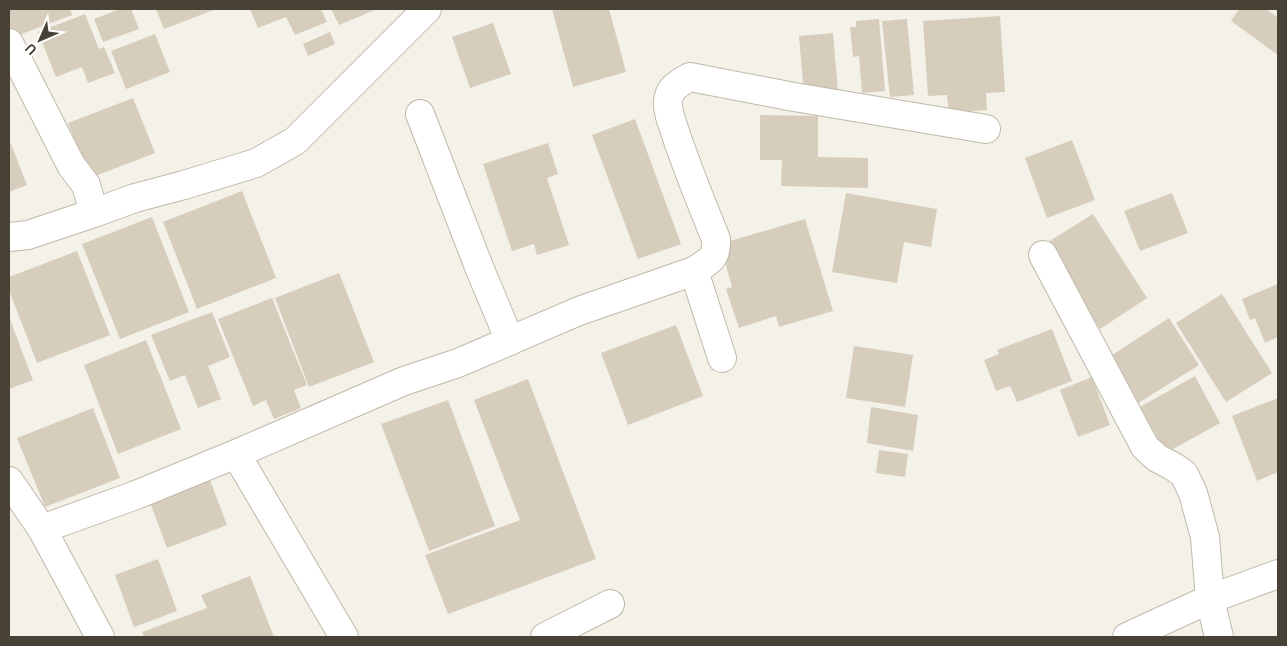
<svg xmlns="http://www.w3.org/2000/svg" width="1287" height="646" viewBox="0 0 1287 646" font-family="Ubuntu,sans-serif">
	<rect width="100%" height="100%" fill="#f4f1e8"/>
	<g fill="#d6cdbd">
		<polygon points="9,9 70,9 72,15 11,38 9,31"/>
		<polygon points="120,9 131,9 139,29 103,42 94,19"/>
		<polygon points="156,9 216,9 164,29"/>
		<polygon points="250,9 321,9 327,22 295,35 286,17 258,28"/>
		<polygon points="331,9 377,9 339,25"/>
		<polygon points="552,9 609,9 626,72 573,87"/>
		<polygon points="1239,9 1266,9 1278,18 1278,55 1231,21"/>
		<polygon points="85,14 99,49 104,47 115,73 88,83 82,67 56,77 38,32"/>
		<polygon points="1000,16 1005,92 986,93 987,110 949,113 947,95 928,96 923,21"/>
		<polygon points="879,19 885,91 862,93 859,56 853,57 850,27 856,27 856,21"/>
		<polygon points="907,19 914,95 890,97 882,21"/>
		<polygon points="493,23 511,74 470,88 452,37"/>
		<polygon points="330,32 335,44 308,56 303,44"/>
		<polygon points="833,33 838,91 804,94 799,36"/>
		<polygon points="155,34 170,72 126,89 111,51"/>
		<polygon points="133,98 155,153 90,178 68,123"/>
		<polygon points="760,115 818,116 818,157 868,158 868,188 781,186 782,160 760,160"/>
		<polygon points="635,119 681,244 638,259 592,135"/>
		<polygon points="9,139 27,185 9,192"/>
		<polygon points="1072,140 1095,200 1047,218 1025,158"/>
		<polygon points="548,143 558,174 547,178 569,245 537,255 534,244 512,251 483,164"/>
		<polygon points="242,191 276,278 197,309 163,222"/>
		<polygon points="846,193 937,209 931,247 904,242 897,283 832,272"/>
		<polygon points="1172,193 1188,233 1140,251 1124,211"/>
		<polygon points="1093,214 1147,298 1100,329 1045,244"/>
		<polygon points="152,217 189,312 120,339 82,244"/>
		<polygon points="805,219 833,311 779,327 776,316 739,328 726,289 732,287 720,244"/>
		<polygon points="77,251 110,335 37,363 9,290 9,277"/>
		<polygon points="339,273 374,362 309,387 275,298"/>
		<polygon points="1278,284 1278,337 1265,343 1255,318 1250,320 1242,299"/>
		<polygon points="1222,294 1272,373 1226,402 1176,323"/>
		<polygon points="272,298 307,385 294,390 301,408 274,419 266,400 253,406 218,319"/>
		<polygon points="212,312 230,357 208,366 221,399 198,408 185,375 170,381 151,335"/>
		<polygon points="9,317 33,380 9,389"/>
		<polygon points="1169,318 1199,365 1132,407 1103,361"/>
		<polygon points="676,325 703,396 628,425 601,353"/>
		<polygon points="1052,329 1072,381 1017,402 1010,386 996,391 984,360 999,354 997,350"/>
		<polygon points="146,340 181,429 118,454 84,365"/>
		<polygon points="854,346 913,355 905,407 846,398"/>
		<polygon points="1195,376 1220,423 1166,453 1140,407"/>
		<polygon points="1092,377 1110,425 1078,437 1060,390"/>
		<polygon points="528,379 596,559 448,614 425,555 520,520 474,400"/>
		<polygon points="1278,398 1278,472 1257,481 1232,416"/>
		<polygon points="448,400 495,526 429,551 381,424"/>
		<polygon points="871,407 918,415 913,451 867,443"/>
		<polygon points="93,408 120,478 45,507 17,438"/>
		<polygon points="879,450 908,454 905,477 876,473"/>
		<polygon points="208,475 227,525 167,548 148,497"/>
		<polygon points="158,559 177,611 134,627 115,575"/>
		<polygon points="250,576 274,637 144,637 142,632 207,608 201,595"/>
	</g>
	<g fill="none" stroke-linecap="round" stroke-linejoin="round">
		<g stroke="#c0b9aa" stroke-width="30">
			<g id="minor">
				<polyline points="9,43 71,165 86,185 94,213 135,198 184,185 256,163 295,141 427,9"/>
				<polyline points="420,114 479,267 510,341"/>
				<polyline points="9,237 28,235 94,213"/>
				<polyline points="1043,255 1145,447 1157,458 1174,467 1184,474 1193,493 1205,537 1210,599 1219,637"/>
				<path d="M694,271C710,260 717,259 716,239C702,205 689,172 677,138C674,127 667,113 668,101C669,88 679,83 690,77L794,97L986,129"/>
				<polyline points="236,454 344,637"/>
				<polyline points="9,481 42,529 136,495 236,454 404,381 458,363 579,311 694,271 722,358"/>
				<polyline points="42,529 100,637"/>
				<polyline points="545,637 610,604"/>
				<polyline points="1127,637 1210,599 1278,574"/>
			</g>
		</g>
		<use href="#minor" stroke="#fff" stroke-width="28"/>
	</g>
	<rect width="1287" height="646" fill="none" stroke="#474136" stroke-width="20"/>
	<g transform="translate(40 40) rotate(225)" stroke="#ffffff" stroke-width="4" paint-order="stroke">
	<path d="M0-4L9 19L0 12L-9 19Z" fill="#474136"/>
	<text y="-8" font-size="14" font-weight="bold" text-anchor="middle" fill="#474136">U</text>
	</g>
</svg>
